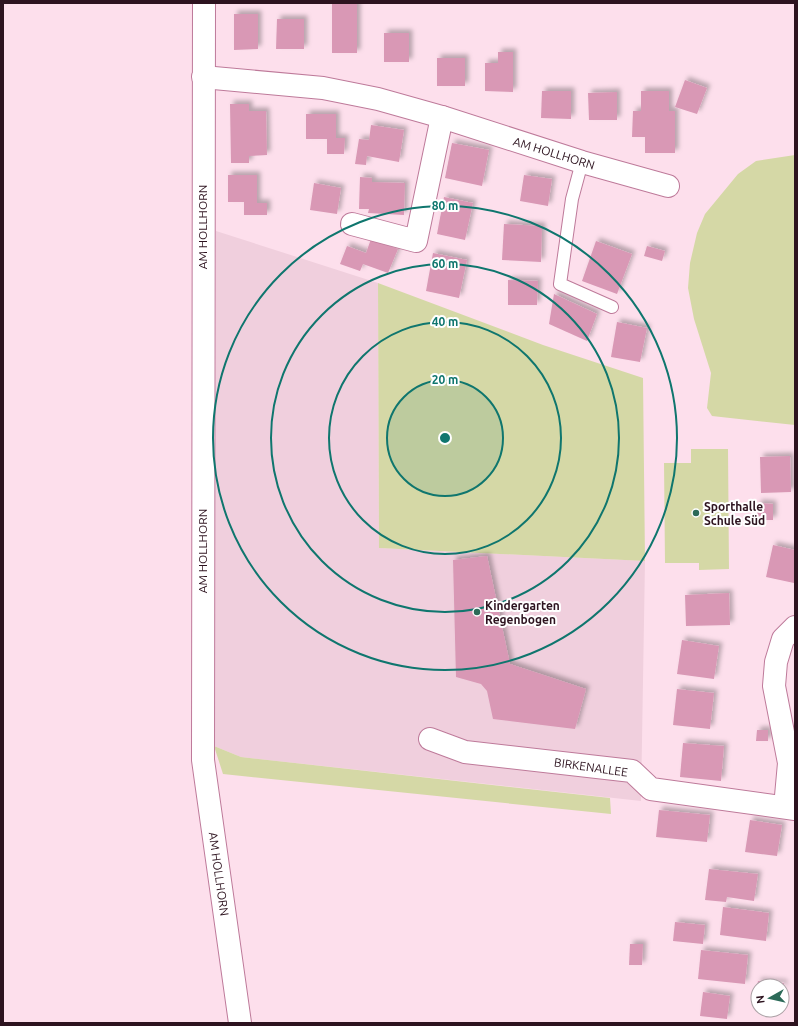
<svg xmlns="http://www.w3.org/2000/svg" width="798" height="1026" viewBox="0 0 798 1026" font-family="Ubuntu,sans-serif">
	<defs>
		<filter id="shadow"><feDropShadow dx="3.5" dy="-3.5" stdDeviation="2" flood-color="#0004"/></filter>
	</defs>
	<rect width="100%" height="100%" fill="#fddfec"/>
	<polygon fill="#f0cfdd" points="216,231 378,283 379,548 645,561 641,801 241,757 214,746"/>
	<g fill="#d5d8a6">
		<polygon points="795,155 795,425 712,416 707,408 711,373 694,319 688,288 690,263 697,233 705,214 738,174 756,161"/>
		<polygon points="378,283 543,345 643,378 645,561 379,548"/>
		<polygon points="691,449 728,449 729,569 699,570 699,563 665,563 664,463 691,463"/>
		<polygon points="214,746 241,757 610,798 611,814 223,774"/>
	</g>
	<g fill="#d998b5" filter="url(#shadow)">
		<rect x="332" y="3" width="25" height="50"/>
		<polygon points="234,14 258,14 258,49 234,50"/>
		<polygon points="277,19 304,19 304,49 276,49"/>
		<rect x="384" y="33" width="25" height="29"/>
		<polygon points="498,52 513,52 513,92 485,91 485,63 498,63"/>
		<rect x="437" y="58" width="28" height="28"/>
		<polygon points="685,80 707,88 697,114 675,107"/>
		<polygon points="542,91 571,91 571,119 541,118"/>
		<polygon points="641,91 669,91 669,111 675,111 675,153 645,153 645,137 632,137 633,111 641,111"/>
		<polygon points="617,92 617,120 589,120 588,93"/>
		<polygon points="230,104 249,104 249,111 266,111 267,155 249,156 249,163 231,163"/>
		<polygon points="306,114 336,114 336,138 345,138 344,154 327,154 327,139 306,139"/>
		<polygon points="371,125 404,130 399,162 367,156 366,165 355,164 359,139 369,140"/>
		<polygon points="452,143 489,150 482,186 445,178"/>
		<polygon points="228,175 257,175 257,203 267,203 267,215 244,215 244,202 228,202"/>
		<polygon points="524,175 552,179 548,206 520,201"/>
		<polygon points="360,177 372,178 372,182 405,183 404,215 368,213 369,209 359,209"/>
		<polygon points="314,183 341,188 337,214 310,210"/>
		<polygon points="444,197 473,203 465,240 437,234"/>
		<polygon points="504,224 542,226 541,262 502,260"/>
		<polygon points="371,239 398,249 388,273 363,264 360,271 340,264 347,246 366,253"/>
		<polygon points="596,241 632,254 617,294 582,281"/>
		<polygon points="647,246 665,251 662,261 644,256"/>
		<polygon points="433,253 467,260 459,298 426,291"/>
		<polygon points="508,280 538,281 537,305 508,305"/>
		<polygon points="554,294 597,314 587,341 549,324"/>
		<polygon points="617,322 647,328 640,362 611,357"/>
		<polygon points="790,456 791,492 761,493 760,457"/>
		<polygon points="758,503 773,504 773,520 757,520"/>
		<polygon points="773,545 795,550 794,583 766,577"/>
		<polygon points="487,556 510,664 586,689 575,729 493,719 487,691 481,684 456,677 453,560"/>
		<polygon points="729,593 730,625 686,626 685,595"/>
		<polygon points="682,640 719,646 714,679 677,674"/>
		<polygon points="677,689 714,693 710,729 673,725"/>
		<polygon points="757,730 768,730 768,741 756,741"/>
		<polygon points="683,743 724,746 721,781 680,777"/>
		<polygon points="659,810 710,815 707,842 656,837"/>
		<polygon points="750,820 782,825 777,856 745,852"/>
		<polygon points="709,869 758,874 754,901 727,897 726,902 705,900"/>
		<polygon points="723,907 769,913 766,941 720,935"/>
		<polygon points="675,922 705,925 703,944 673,941"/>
		<polygon points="630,944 643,944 642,965 629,965"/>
		<polygon points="701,950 748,955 745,984 698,979"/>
		<polygon points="758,981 784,983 783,994 782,986 757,986"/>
		<polygon points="703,992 730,996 727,1019 700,1016"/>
	</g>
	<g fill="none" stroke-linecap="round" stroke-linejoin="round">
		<g stroke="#be7a9a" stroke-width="14">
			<polyline id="service" points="582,162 572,199 560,284 612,307"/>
		</g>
		<g stroke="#be7a9a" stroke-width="24">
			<g id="minor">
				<polyline points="204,3 203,760 240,1023"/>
				<polyline points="203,77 323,88 378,99 442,117 582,162 668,186"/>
				<polyline points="352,224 416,241 442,117"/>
				<polyline points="430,739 465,752 632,771 651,789 795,809"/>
				<polyline points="785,807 789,763 774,686 776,662 783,639 795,627"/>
			</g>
		</g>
		<use href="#service" stroke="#fff" stroke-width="12"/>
		<use href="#minor" stroke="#fff" stroke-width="22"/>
	</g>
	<circle cx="445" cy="438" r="58" fill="#0f766e" fill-opacity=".12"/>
	<g fill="none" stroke="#0f766e" stroke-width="2">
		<circle cx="445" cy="438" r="58"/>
		<circle cx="445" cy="438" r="116"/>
		<circle cx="445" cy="438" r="174"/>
		<circle cx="445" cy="438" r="232"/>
	</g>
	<g fill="#2c6a58" stroke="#fff" stroke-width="1.5">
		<circle cx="696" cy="513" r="4"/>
		<circle cx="477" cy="612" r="4"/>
	</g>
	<g text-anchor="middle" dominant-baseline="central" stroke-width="4" stroke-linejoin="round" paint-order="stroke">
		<g font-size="12" fill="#2d131f" stroke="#fff">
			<text transform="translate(554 153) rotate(17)">AM HOLLHORN</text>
			<text transform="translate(202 227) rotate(-90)">AM HOLLHORN</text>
			<text transform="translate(202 551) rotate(-90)">AM HOLLHORN</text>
			<text transform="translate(591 767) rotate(8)">BIRKENALLEE</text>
			<text transform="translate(219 874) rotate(82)">AM HOLLHORN</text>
		</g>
		<g font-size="12" font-weight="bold" fill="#2d131f" stroke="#fff" text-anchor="start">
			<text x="704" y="506">Sporthalle<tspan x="704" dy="14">Schule Süd</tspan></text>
			<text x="485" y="605">Kindergarten<tspan x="485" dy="14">Regenbogen</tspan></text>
		</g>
	</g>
	<circle cx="445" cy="438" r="6" fill="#0f766e" stroke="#fff" stroke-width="2"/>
	<g font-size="12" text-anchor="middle" font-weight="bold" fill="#0f766e" stroke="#fff" stroke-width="4" stroke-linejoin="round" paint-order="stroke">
		<text x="445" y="210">80 m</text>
		<text x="445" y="268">60 m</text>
		<text x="445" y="326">40 m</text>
		<text x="445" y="384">20 m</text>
	</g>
	<rect width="798" height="1026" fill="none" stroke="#2d131f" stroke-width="8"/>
	<g transform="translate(770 998) rotate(262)"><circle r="19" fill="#ffffff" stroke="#aba1a5"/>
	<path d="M0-3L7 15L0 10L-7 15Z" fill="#2c6a58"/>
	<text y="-6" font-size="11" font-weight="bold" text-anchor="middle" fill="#2d131f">N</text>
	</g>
</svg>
